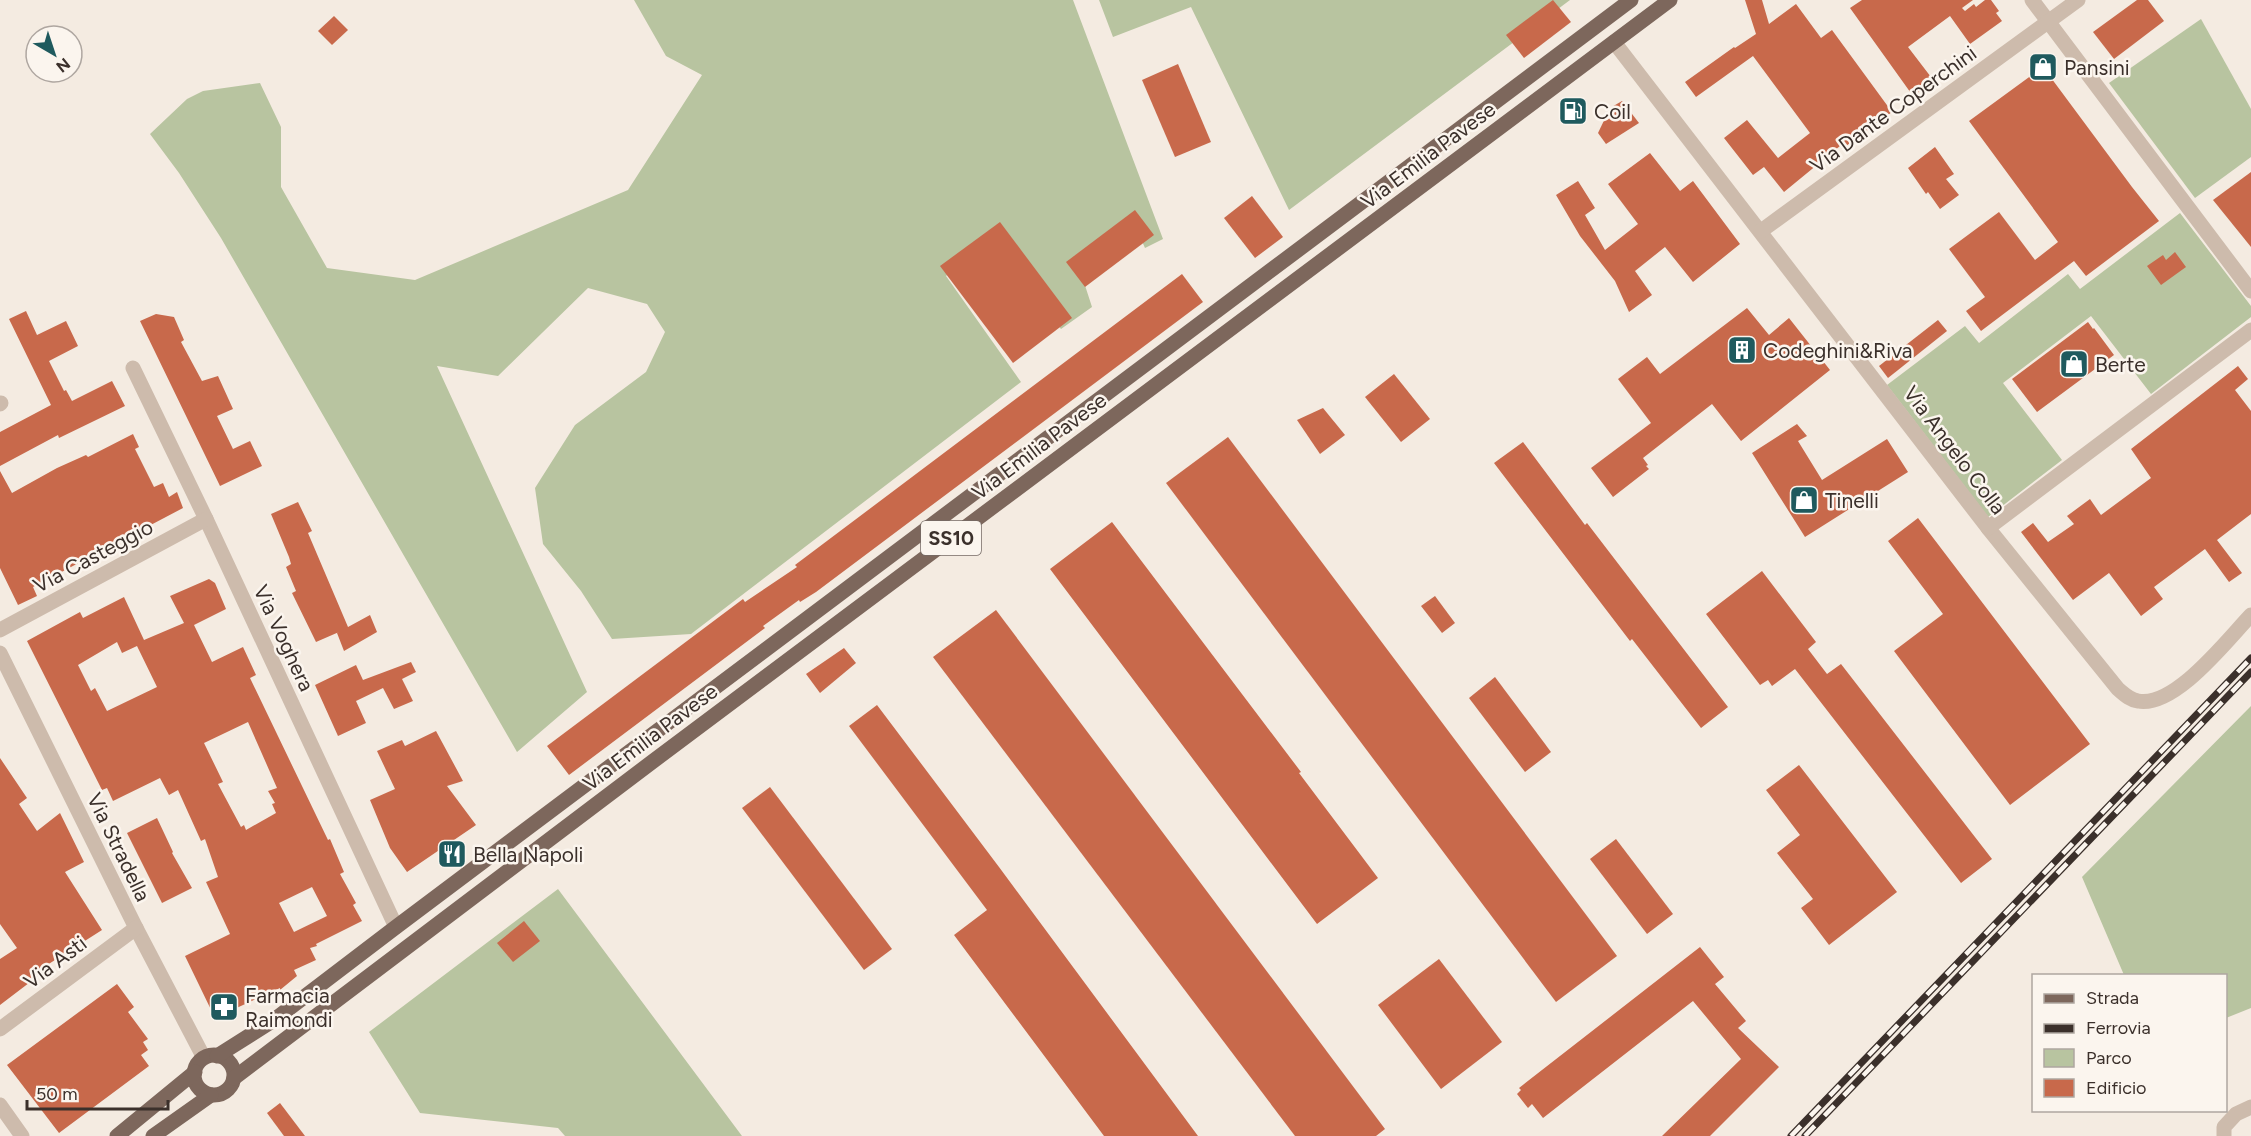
<svg xmlns="http://www.w3.org/2000/svg" width="2251" height="1136" viewBox="0 0 2251 1136" font-family="Figtree,sans-serif">
	<rect width="100%" height="100%" fill="#f4ebe1"/>
	<g fill="#b8c4a0">
		<polygon points="634,0 1073,0 1163,239 1145,248 1133,221 1080,270 1092,307 1061,329 988,239 946,276 1021,382 691,634 612,639 581,591 543,544 535,488 575,425 646,372 665,332 647,304 588,288 498,376 437,366 587,692 517,752 221,238 179,173 150,134 187,99 203,91 260,83 281,127 281,187 327,268 415,280 628,190 702,75 666,56"/>
		<polygon points="1099,0 1570,0 1289,210 1191,7 1113,37"/>
		<polygon points="2201,19 2251,109 2251,157 2195,198 2109,83"/>
		<polygon points="2180,213 2251,306 2251,317 2151,394 2091,316 2003,383 2062,460 1988,517 1887,385 1965,326 1979,343 2068,274 2080,289"/>
		<polygon points="2251,706 2251,1008 2226,1018 2226,976 2124,975 2082,877"/>
		<polygon points="558,889 742,1136 565,1136 558,1128 420,1113 369,1032"/>
	</g>
	<g fill="#c8694b" fill-rule="evenodd">
		<polygon points="1553,0 1571,22 1524,58 1506,35"/>
		<polygon points="1745,0 1762,0 1769,24 1796,4 1821,38 1832,30 1892,112 1842,149 1840,146 1784,192 1764,167 1753,175 1724,138 1747,120 1778,158 1810,133 1753,56 1696,97 1685,82 1734,47 1735,48 1756,34"/>
		<polygon points="1862,0 1973,0 1962,8 1965,11 1974,4 1976,7 1985,0 1991,0 1999,11 1996,13 2002,21 1970,44 1950,16 1908,47 1934,81 1913,96 1850,8"/>
		<polygon points="2137,0 2148,0 2164,21 2114,59 2093,32"/>
		<polygon points="334,16 348,30 332,45 318,31"/>
		<polygon points="1178,64 1211,142 1175,157 1142,80"/>
		<polygon points="2043,67 2132,187 2159,221 2086,276 2074,261 1981,331 1966,311 1985,297 1949,249 1999,212 2035,260 2058,242 1969,121"/>
		<polygon points="1622,101 1639,123 1606,144 1598,133 1610,108"/>
		<polygon points="1935,147 1954,174 1946,179 1959,195 1940,209 1928,192 1926,194 1908,168"/>
		<polygon points="1650,153 1680,191 1693,181 1740,244 1693,282 1665,247 1635,271 1652,295 1629,312 1615,281 1580,236 1556,195 1578,181 1595,208 1585,215 1605,250 1638,224 1608,184"/>
		<polygon points="2251,172 2251,247 2213,200"/>
		<polygon points="1252,196 1283,237 1255,258 1224,218"/>
		<polygon points="1135,210 1154,235 1085,287 1066,262"/>
		<polygon points="1000,222 1072,318 1013,363 940,266"/>
		<polygon points="2175,252 2186,267 2161,285 2147,266 2163,255 2166,260"/>
		<polygon points="1182,274 1203,302 816,592 800,602 799,600 763,626 765,628 569,775 547,746 743,599 745,602 797,567 795,565"/>
		<polygon points="1747,308 1769,335 1789,318 1830,370 1741,441 1712,404 1643,458 1648,465 1646,466 1649,469 1613,497 1591,468 1651,423 1618,379 1647,357 1660,374"/>
		<polygon points="26,311 37,335 66,321 78,346 49,361 64,391 66,390 72,401 112,381 125,406 59,438 58,435 0,466 0,432 51,405 9,319"/>
		<polygon points="156,314 174,317 184,340 181,342 202,381 218,376 233,409 217,416 233,449 250,441 262,466 220,486 140,321"/>
		<polygon points="1938,320 1947,331 1888,378 1879,366"/>
		<polygon points="2088,322 2093,329 2094,328 2114,355 2037,412 2012,379"/>
		<polygon points="2238,366 2248,379 2235,390 2251,411 2251,514 2217,540 2242,573 2229,582 2205,549 2154,587 2163,599 2141,616 2109,573 2073,600 2021,532 2033,523 2048,542 2074,524 2067,516 2090,499 2101,515 2151,478 2131,449"/>
		<polygon points="1394,374 1430,419 1401,442 1365,397"/>
		<polygon points="1323,408 1345,435 1320,454 1297,420"/>
		<polygon points="1797,424 1807,436 1798,441 1822,480 1887,439 1908,472 1805,537 1752,453"/>
		<polygon points="133,434 139,447 135,449 154,487 163,483 169,497 177,492 183,508 33,587 37,596 18,605 0,568 0,471 12,493 57,468 86,455 88,457"/>
		<polygon points="1228,437 1617,956 1556,1002 1166,483"/>
		<polygon points="1523,442 1585,525 1587,523 1728,707 1701,728 1632,639 1630,641 1494,463"/>
		<polygon points="298,502 312,531 308,533 348,627 370,615 377,632 344,651 337,633 339,632 316,642 292,593 296,591 286,567 291,564 289,557 271,514"/>
		<polygon points="1918,518 2090,744 2010,805 1894,651 1943,614 1888,541"/>
		<polygon points="1112,522 1301,772 1299,773 1378,878 1317,924 1050,569"/>
		<polygon points="1762,571 1816,642 1808,649 1827,674 1841,664 1992,859 1961,883 1795,669 1772,686 1768,680 1760,685 1706,614"/>
		<path d="M209,579L215,583L226,609L194,625L212,662L243,647L256,675L250,678L328,840L330,839L344,872L340,874L356,903L353,905L362,921L316,944L317,946L310,948L316,960L294,970L297,976L280,990V988L215,1018L185,956L230,934L206,882L218,877L205,839L201,841L178,790L169,795L160,778L113,801L107,788L102,790L27,641L80,612L83,618L124,597L144,640L184,623L170,596ZM117,642L122,653L137,646L157,687L107,711L95,688L91,691L78,665ZM248,722L277,788L268,791L275,803L272,804L276,813L246,830L244,825L241,827L218,784L223,782L204,743ZM312,887L327,916L294,932L279,903Z"/>
		<polygon points="1435,596 1455,623 1442,633 1421,606"/>
		<polygon points="996,610 1385,1129 1376,1136 1295,1136 933,657"/>
		<polygon points="844,648 856,663 820,693 806,674"/>
		<polygon points="411,662 416,672 402,679 413,701 394,709 383,688 356,701 366,723 338,736 315,685 356,665 363,680"/>
		<polygon points="1495,677 1551,752 1525,772 1469,698"/>
		<polygon points="877,705 999,867 1198,1136 1104,1136 954,935 987,910 849,726"/>
		<polygon points="436,731 463,781 447,786 476,825 407,872 390,848 370,800 395,789 377,751 402,740 405,746"/>
		<polygon points="0,758 27,798 19,804 37,831 60,813 84,862 65,872 102,930 44,967 46,970 0,1005 0,959 17,948 0,924"/>
		<polygon points="1799,765 1897,892 1829,945 1801,908 1813,899 1777,853 1800,835 1766,790"/>
		<polygon points="770,787 892,949 864,970 742,808"/>
		<polygon points="157,818 173,852 172,853 192,888 162,903 127,833"/>
		<polygon points="1616,839 1673,914 1647,934 1590,859"/>
		<polygon points="524,921 540,941 513,962 497,943"/>
		<polygon points="1700,947 1724,977 1715,984 1746,1021 1738,1028 1779,1067 1710,1136 1662,1136 1741,1059 1693,1001 1543,1118 1532,1104 1528,1108 1517,1094 1521,1090 1519,1088"/>
		<polygon points="1439,959 1502,1042 1441,1089 1378,1005"/>
		<polygon points="117,984 134,1007 128,1012 148,1039 143,1042 148,1050 141,1055 149,1066 59,1133 7,1065"/>
		<polygon points="280,1103 305,1136 284,1136 267,1113"/>
	</g>
	<g fill="none" stroke-linecap="round" stroke-linejoin="round">
		<g stroke="#cdbbac" stroke-width="15">
			<polyline points="2032,0 2251,291"/>
			<path d="M1614,42L1988,528L2118,689C2124,694 2130,700 2138,701C2175,708 2227,640 2251,615"/>
			<polyline points="1761,231 2078,0"/>
			<polyline points="133,368 206,519 396,927"/>
			<polyline points="0,404 1,403"/>
			<polyline points="1988,528 2251,330"/>
			<polyline points="0,630 206,519"/>
			<polyline points="0,653 136,928 204,1058"/>
			<polyline points="0,1029 136,928"/>
			<polyline points="0,1105 22,1136"/>
			<polyline points="2224,1136 2224,1127 2236,1114 2251,1107"/>
		</g>
		<g stroke="#7d675c" stroke-width="15">
			<circle cx="214" cy="1075" r="20"/>
			<polyline points="217,1056 274,1020 396,927 1631,0"/>
			<polyline points="234,1078 652,762 1670,0"/>
			<polyline points="117,1136 195,1072"/>
			<polyline points="153,1136 211,1095"/>
		</g>
		<g stroke="#3b302b" stroke-width="7">
			<g id="rail">
				<polyline points="1791,1136 2251,658"/>
				<polyline points="1805,1136 2251,672"/>
			</g>
		</g>
		<use href="#rail" stroke="#fbf5ee" stroke-width="4.5" stroke-dasharray="14" stroke-linecap="butt"/>
	</g>
	<defs>
		<g id="shop-square" transform="scale(1.5)"><rect x="-9" y="-9" width="18" height="18" rx="4" fill="#1f5a5e" stroke="#fbf5ee"/><path d="M-5-2.5h2.3a2.7 3.5 0 0 1 5.4 0H5L5.5 6h-11ZM-1.5-2.5h3a1.5 2.3 0 0 0-3 0Z" fill="#fff"/></g>
		<g id="fuel-square" transform="scale(1.5)"><rect x="-9" y="-9" width="18" height="18" rx="4" fill="#1f5a5e" stroke="#fbf5ee"/><path d="M-5.5-6h7V0h2V4h1.3V-2.5L3-4.5l.8-.8L6-3V5H2.5V1h-1V6h-7ZM-4.2-4.7v3.2H.2V-4.7Z" fill="#fff"/></g>
		<g id="building-square" transform="scale(1.5)"><rect x="-9" y="-9" width="18" height="18" rx="4" fill="#1f5a5e" stroke="#fbf5ee"/><path d="M-4-6H4V6H1V3H-1V6H-4ZM-2.5-4.3h1.7v1.8h-1.7ZM.8-4.3h1.7v1.8H.8ZM-2.5-1h1.7V.8h-1.7ZM.8-1h1.7V.8H.8Z" fill="#fff"/></g>
		<g id="restaurant-square" transform="scale(1.5)"><rect x="-9" y="-9" width="18" height="18" rx="4" fill="#1f5a5e" stroke="#fbf5ee"/><path d="M-5-6h1v4h1v-4h1v4h1v-4h1v5L-1.5 .5V6h-2V.5L-5-1ZM5-6V6H3V1.5H1.5Q1.5-4 5-6Z" fill="#fff"/></g>
		<g id="pharmacy-square" transform="scale(1.5)"><rect x="-9" y="-9" width="18" height="18" rx="4" fill="#1f5a5e" stroke="#fbf5ee"/><path d="M-2-6h4v4h4v4h-4v4h-4v-4h-4v-4h4Z" fill="#fff"/></g>
	</defs>
	<g fill-rule="evenodd">
		<use href="#shop-square" x="2043" y="67"/>
		<use href="#fuel-square" x="1573" y="111"/>
		<use href="#building-square" x="1742" y="350"/>
		<use href="#shop-square" x="2074" y="364"/>
		<use href="#shop-square" x="1804" y="500"/>
		<use href="#restaurant-square" x="452" y="854"/>
		<use href="#pharmacy-square" x="224" y="1007"/>
	</g>
	<g text-anchor="middle" dominant-baseline="central" stroke-width="5" stroke-linejoin="round" paint-order="stroke">
		<rect fill="#fbf5ee" stroke="#756b66" stroke-width="1.5" x="921" y="521" width="60" height="34" rx="4.5"/>
		<g font-size="20" font-weight="bold" fill="#3b302b">
			<text x="951" y="538">SS10</text>
		</g>
		<g font-size="21" fill="#3b302b" stroke="#fbf5ee" text-anchor="start">
			<text x="2064" y="67">Pansini</text>
			<text x="1594" y="111">Coil</text>
			<text x="1763" y="350">Codeghini&amp;Riva</text>
			<text x="2095" y="364">Berte</text>
			<text x="1825" y="500">Tinelli</text>
			<text x="473" y="854">Bella Napoli</text>
			<text x="245" y="995">Farmacia<tspan x="245" dy="24">Raimondi</tspan></text>
		</g>
		<g font-size="21" fill="#3b302b" stroke="#fbf5ee">
			<text transform="translate(1893 109) rotate(-36)">Via Dante Coperchini</text>
			<text transform="translate(1428 155) rotate(-37)">Via Emilia Pavese</text>
			<text transform="translate(1039 446) rotate(-37)">Via Emilia Pavese</text>
			<text transform="translate(1955 450) rotate(53)">Via Angelo Colla</text>
			<text transform="translate(93 556) rotate(-28)">Via Casteggio</text>
			<text transform="translate(284 638) rotate(65)">Via Voghera</text>
			<text transform="translate(650 737) rotate(-37)">Via Emilia Pavese</text>
			<text transform="translate(119 847) rotate(64)">Via Stradella</text>
			<text transform="translate(55 962) rotate(-37)">Via Asti</text>
		</g>
	</g>
	<rect x="2032" y="974" width="195" height="138" fill="#fbf5ee" stroke="#aea6a0" stroke-width="1.5"/>
	<rect x="2044" y="994" width="30" height="9" fill="#7d675c" stroke="#aea6a0" stroke-width="1.5"/>
	<text x="2086" y="1004" font-size="18" fill="#3b302b">Strada</text>
	<rect x="2044" y="1024" width="30" height="9" fill="#3b302b" stroke="#aea6a0" stroke-width="1.5"/>
	<text x="2086" y="1034" font-size="18" fill="#3b302b">Ferrovia</text>
	<rect x="2044" y="1049" width="30" height="18" fill="#b8c4a0" stroke="#aea6a0" stroke-width="1.5"/>
	<text x="2086" y="1064" font-size="18" fill="#3b302b">Parco</text>
	<rect x="2044" y="1079" width="30" height="18" fill="#c8694b" stroke="#aea6a0" stroke-width="1.5"/>
	<text x="2086" y="1094" font-size="18" fill="#3b302b">Edificio</text>
	<g transform="translate(54 54) rotate(141)"><circle r="28" fill="#fbf5ee" stroke="#aea6a0" stroke-width="1.5"/>
	<path d="M0-4.5L10 22L0 15L-10 22Z" fill="#1f5a5e"/>
	<text y="-9" font-size="16" font-weight="bold" text-anchor="middle" fill="#3b302b">N</text>
	</g>
	<path d="M27 1100v9h141v-9" fill="none" stroke="#3b302b" stroke-width="3"/>
	<text x="36" y="1100" font-size="18" fill="#3b302b" stroke="#fbf5ee" stroke-width="4.5" paint-order="stroke">50 m</text>
</svg>
